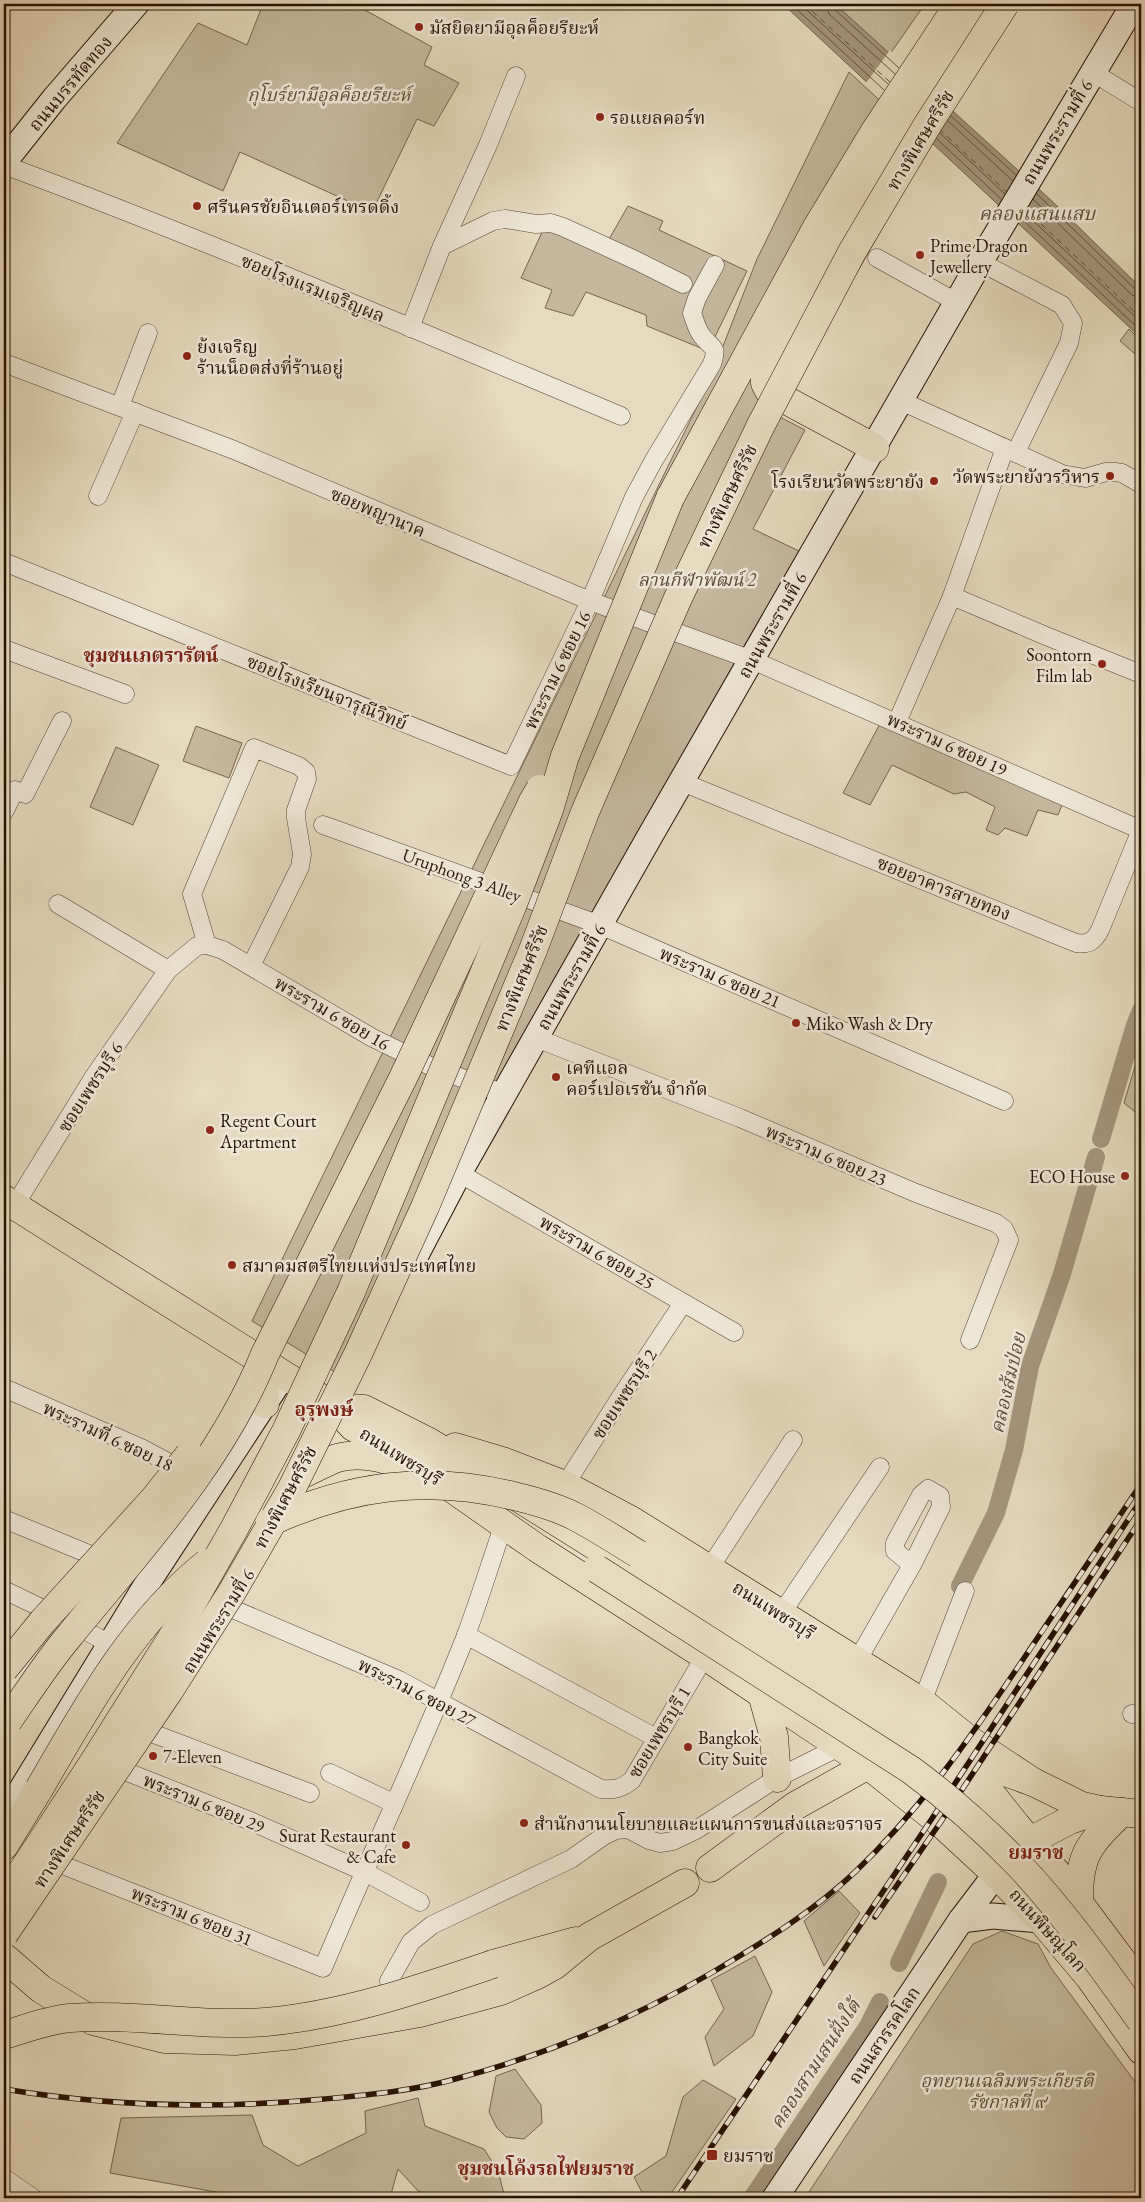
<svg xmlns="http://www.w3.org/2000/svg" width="1145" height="2202" viewBox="0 0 1145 2202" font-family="'EB Garamond','Noto Serif Thai',serif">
	<rect width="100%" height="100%" fill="#e6dac0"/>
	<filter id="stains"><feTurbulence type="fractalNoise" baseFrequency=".004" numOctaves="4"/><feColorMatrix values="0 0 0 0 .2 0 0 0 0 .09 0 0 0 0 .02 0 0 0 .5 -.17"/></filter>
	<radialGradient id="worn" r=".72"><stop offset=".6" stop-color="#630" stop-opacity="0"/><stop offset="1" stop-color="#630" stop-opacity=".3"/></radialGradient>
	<g fill="#c5b89f" stroke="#766450">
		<polygon points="263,4 354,4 432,47 424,65 459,83 434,126 417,119 372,212 240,152 223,191 117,143 198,23 247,45"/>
		<polygon points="845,4 925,4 890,54 840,10"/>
		<polygon points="849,72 929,146 776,415 805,430 753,529 799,551 497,1086 340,1375 252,1321 709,382 757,259"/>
		<polygon points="628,206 663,221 659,230 747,271 708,351 647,326 646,315 586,292 573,316 545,308 552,290 521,278 543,230 608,241"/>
		<polygon points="1129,329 1141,341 1141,359 1120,341"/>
		<polygon points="882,720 1064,800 1058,815 1038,810 1027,836 1005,828 998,835 986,830 995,807 966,792 954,794 892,765 870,805 843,793"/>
		<polygon points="196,726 242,743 229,778 183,761"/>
		<polygon points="116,747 159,765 133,825 90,807"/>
		<polygon points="1141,1046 1141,1116 1140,1116 1124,1103"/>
		<polygon points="839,1891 860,1913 824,1966 804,1921"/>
		<polygon points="1002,1931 1038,1944 1051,1968 1141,2090 1141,2198 805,2198 973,1944"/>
		<polygon points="755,1956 772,1992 753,2036 714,2066 705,2037 724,2009 711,1980"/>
		<polygon points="515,2069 541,2105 542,2123 524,2139 506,2137 497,2128 489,2112 496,2076"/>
		<polygon points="703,2080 736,2099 668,2198 645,2198 634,2177 666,2156 683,2097"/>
		<polygon points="418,2098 425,2126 484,2149 498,2171 505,2198 437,2198 418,2191 398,2169 390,2198 249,2198 110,2173 121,2118 252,2115 263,2145 298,2166 366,2133 365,2111"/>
	</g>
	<polygon fill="#a5957f" stroke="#72604c" points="783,4 835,4 1053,202 1141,288 1141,338"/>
	<polygon fill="#e6dac0" points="890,50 951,106 891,105 866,83"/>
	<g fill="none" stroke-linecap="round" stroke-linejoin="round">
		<g stroke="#665240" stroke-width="1">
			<polyline points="791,4 884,90"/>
			<polyline points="800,4 888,84"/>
			<polyline points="826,4 829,14 895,74"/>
			<polyline points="832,4 834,9 899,68"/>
			<polyline points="951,116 1016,175"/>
			<polyline points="948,121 1013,181"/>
			<polyline points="940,133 1005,194"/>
			<polyline points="937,139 1001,199"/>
			<polyline points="1037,194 1136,290 1141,291"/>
			<polyline points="1033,199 1132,295 1141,298"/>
			<polyline points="1025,213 1141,322"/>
			<polyline points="1022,219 1141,331"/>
		</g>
		<g stroke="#a5957f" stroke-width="18">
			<polyline points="1101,1139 1135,1025 1141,1010"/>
			<polyline points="960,1586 996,1513 1014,1450 1030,1366 1062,1274 1096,1157"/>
			<polyline points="899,1963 938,1882"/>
			<polyline points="752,2198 868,2026 880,2002"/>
		</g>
		<g stroke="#5f4c39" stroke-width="1" stroke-dasharray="6 5" stroke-linecap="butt">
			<polyline points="804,4 891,83"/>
			<polyline points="939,129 1008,193"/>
			<polyline points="1025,209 1141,318"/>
		</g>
		<g stroke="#564230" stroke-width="19">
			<g id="street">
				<polyline points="1094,73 1141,102"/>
				<path d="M4,165C212,242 416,330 621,416"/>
				<polyline points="442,246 493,221 505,219 536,224 551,223 563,227 635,260 683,284"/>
				<polyline points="877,258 958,303"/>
				<polyline points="980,262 1062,305 1073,323 1069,343 1016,452"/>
				<polyline points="410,328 442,246 488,145 516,76"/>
				<polyline points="4,363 234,450 590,601 752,660 1141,830"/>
				<polyline points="901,401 1062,474 1085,478 1106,472 1115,472 1122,473 1141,484"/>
				<polyline points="120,406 148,333"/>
				<polyline points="98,496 135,412"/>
				<path d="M4,562L511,766L590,601L634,497L654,460L712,364C718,345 713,350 702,336C697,330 695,321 692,313L697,298L715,265"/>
				<polyline points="952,596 1046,636 1141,674"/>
				<polyline points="4,649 125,694"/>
				<polyline points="897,722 952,596 1005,448"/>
				<path d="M682,782L1076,943C1089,945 1094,941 1100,930L1141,830"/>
				<polyline points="4,812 15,790 25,794 62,721"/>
				<polyline points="323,825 600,925 1004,1101"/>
				<polyline points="58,904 168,970"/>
				<polyline points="207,945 192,894 254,748 299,766 306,772 307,779 296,810 296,818 302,854 300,867 251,966"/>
				<polyline points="536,1038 740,1118 916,1193 996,1223 1004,1229 1009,1240 970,1340"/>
				<polyline points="459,1173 734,1332"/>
				<polyline points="15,1205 93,1078 168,970 197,946 207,945 223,950 371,1037 430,1066 504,1094"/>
				<polyline points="4,1388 141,1448 186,1472"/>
				<polyline points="565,1485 618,1401 683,1303"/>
				<polyline points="4,1519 108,1562"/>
				<polyline points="709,1569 793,1440"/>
				<polyline points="4,1590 60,1617"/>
				<path d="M228,1607L399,1680L601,1789C614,1790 621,1789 632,1780L705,1656"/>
				<polyline points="781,1614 880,1467"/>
				<polyline points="466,1635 656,1738"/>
				<polyline points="857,1661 912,1565 941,1507 940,1496 928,1489 921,1495 895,1543 895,1551 912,1565"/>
				<polyline points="4,1698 60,1617 110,1644"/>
				<polyline points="922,1702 965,1591"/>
				<polyline points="1132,1714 1141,1715"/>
				<polyline points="149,1732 310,1793"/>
				<polyline points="122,1770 248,1820 365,1872 420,1902"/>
				<polyline points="330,1773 393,1803"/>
				<path d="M60,1864L323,1968C369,1858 421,1749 465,1638C479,1601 490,1564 503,1527"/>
				<polyline points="389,1981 411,1942 432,1925 571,1859 605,1835 616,1830 628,1829 649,1840 660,1843 673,1841 696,1830 777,1778 839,1747"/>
				<polyline points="4,2178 33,2198"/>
			</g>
		</g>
		<g stroke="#261000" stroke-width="27">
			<g id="secondary">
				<polyline points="4,162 54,99 136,4"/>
				<polyline points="416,1255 459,1173 650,836 980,262 1134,4"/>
				<polyline points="4,1818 150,1579 276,1386"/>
				<polyline points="961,1920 993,1916 1041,1920"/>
				<polyline points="775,2198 961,1920 996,1874"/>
			</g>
		</g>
		<g stroke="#261000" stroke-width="29">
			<g id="primary">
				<polyline points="4,1199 335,1407 353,1427 400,1452 537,1548 705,1656 868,1765 943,1825 996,1874 1041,1920 1090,1978 1141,2050"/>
				<polyline points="265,1404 265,1364"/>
				<polyline points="335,1407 364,1409 431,1443 830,1693 963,1785 1016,1825 1056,1872 1141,1986"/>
				<polyline points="455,1447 505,1462 565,1485 631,1520 922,1702 968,1739 1033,1782 1082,1806 1100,1810"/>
				<path d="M305,1473C316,1468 326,1462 337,1458C358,1452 387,1457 405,1468"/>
				<polyline points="762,1694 774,1737 777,1778"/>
				<polyline points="1017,1854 1030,1841 1070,1820 1100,1810 1141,1814"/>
				<path d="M1079,1903C1078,1855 1089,1844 1122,1812"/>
			</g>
		</g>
		<g stroke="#261000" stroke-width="29">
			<g id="highway">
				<path d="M875,448L769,391L765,383V369C833,244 903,121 985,4"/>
				<polyline points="670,498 817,227 875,131 959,4"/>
				<polyline points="638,1554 947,1746 962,1757 1016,1825"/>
				<polyline points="962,1757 1033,1782"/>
				<polyline points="4,1846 39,1789"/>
				<polyline points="710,1868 795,1806 868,1765"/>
				<polyline points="4,1957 41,1989 93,2021 164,2039 235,2041 295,2035 420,2013 501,1991 537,1975 555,1965 589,1937 685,1883"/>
				<polyline points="493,1964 576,1941"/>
			</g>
		</g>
		<use href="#street" stroke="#efe7d6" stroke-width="18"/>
		<use href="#secondary" stroke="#efe7d6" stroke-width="25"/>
		<use href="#primary" stroke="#e6dac0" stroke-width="28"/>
		<use href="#highway" stroke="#e6dac0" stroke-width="28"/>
		<g stroke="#261000" stroke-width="5.5">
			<g id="rail">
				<polyline points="875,1917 940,1823 1141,1519"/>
				<path d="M4,2089C111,2107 216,2109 324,2099C367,2095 413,2091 455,2079C545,2055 633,2019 713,1972C762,1943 814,1911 855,1872C920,1810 970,1738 1020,1664C1061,1604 1101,1544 1141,1484"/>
				<polyline points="677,2198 933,1817 1141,1500"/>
			</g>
		</g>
		<use href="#rail" stroke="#efe7d6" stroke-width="4" stroke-dasharray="11" stroke-linecap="butt"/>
		<g stroke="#261000" stroke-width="29" stroke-linecap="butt">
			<path id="primary-bridge" d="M597,1569L911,1770C949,1798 984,1829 1017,1863C1063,1911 1102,1967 1141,2021"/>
		</g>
		<g stroke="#261000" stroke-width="29" stroke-linecap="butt">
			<g id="highway-bridge">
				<path d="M270,1522C350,1485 428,1475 514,1496C535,1501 557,1507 576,1517C597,1528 617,1541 638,1554"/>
				<polyline points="4,1669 43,1621 154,1499 189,1455"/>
				<path d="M8,1721C28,1692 47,1662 70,1635C142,1547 222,1461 265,1354L403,1078L533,801L540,789"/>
				<path d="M39,1789C86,1708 132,1623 207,1563"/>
				<polyline points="4,1899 97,1757 176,1631 234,1529 286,1431 351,1292 513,904 549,810 565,756 670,498"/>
				<polyline points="4,1934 169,1691 232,1592 292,1488 358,1354 425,1207 533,950 585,812 678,598 761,425 852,252 928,124 1005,4"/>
				<path d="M4,2035C25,2029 47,2020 70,2018C135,2013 200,2027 266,2022C344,2015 419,1989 493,1964"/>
			</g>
		</g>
		<use href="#primary-bridge" stroke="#e6dac0" stroke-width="28"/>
		<use href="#highway-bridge" stroke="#e6dac0" stroke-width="28"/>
	</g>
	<g fill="#8f2418" stroke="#efe7d6" stroke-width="2">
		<circle cx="419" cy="27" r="5"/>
		<circle cx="600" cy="117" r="5"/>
		<circle cx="197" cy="206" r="5"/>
		<circle cx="920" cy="255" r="5"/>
		<circle cx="187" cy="356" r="5"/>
		<circle cx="1110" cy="476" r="5"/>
		<circle cx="934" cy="481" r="5"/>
		<circle cx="1102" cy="664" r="5"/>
		<circle cx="796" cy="1023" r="5"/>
		<circle cx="556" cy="1077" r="5"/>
		<circle cx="210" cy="1130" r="5"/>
		<circle cx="1125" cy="1176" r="5"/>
		<circle cx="232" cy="1265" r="5"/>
		<circle cx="688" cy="1747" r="5"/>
		<circle cx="153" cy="1756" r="5"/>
		<circle cx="524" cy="1823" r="5"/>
		<circle cx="406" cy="1845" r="5"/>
		<rect x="706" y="2149" width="12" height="12" rx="2.5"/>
	</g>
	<g text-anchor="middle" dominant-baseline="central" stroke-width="5" stroke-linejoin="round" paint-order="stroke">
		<g font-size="18" fill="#261000" stroke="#efe7d6" text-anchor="start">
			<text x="429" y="27">มัสยิดยามีอุลค็อยรียะห์</text>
			<text x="610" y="117">รอแยลคอร์ท</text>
			<text x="207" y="206">ศรีนครชัยอินเตอร์เทรดดิ้ง</text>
			<text x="930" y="245">Prime Dragon<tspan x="930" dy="21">Jewellery</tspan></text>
			<text x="197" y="346">ย้งเจริญ<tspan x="197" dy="21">ร้านน็อตส่งที่ร้านอยู่</tspan></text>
			<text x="1100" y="476" text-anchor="end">วัดพระยายังวรวิหาร</text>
			<text x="924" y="481" text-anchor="end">โรงเรียนวัดพระยายัง</text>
			<text x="1092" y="654" text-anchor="end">Soontorn<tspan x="1092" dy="21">Film lab</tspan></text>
			<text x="806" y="1023">Miko Wash &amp; Dry</text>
			<text x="566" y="1067">เคทีแอล<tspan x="566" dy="21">คอร์เปอเรชัน จำกัด</tspan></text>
			<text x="220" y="1120">Regent Court<tspan x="220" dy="21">Apartment</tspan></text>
			<text x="1115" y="1176" text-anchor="end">ECO House</text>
			<text x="242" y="1265">สมาคมสตรีไทยแห่งประเทศไทย</text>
			<text x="698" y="1737">Bangkok<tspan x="698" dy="21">City Suite</tspan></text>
			<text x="163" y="1756">7-Eleven</text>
			<text x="534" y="1823">สำนักงานนโยบายและแผนการขนส่งและจราจร</text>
			<text x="396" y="1835" text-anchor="end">Surat Restaurant<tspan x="396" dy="21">&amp; Cafe</tspan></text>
			<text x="723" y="2155">ยมราช</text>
		</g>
		<g font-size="18" fill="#261000" stroke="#efe7d6">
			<text transform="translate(70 83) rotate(-50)">ถนนบรรทัดทอง</text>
			<text transform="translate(1057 132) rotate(-59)">ถนนพระรามที่ 6</text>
			<text transform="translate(920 140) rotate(-59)">ทางพิเศษศรีรัช</text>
			<text transform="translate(313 288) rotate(22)">ซอยโรงแรมเจริญผล</text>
			<text transform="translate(727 496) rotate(-64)">ทางพิเศษศรีรัช</text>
			<text transform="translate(378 512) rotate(23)">ซอยพญานาค</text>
			<text transform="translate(772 625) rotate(-60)">ถนนพระรามที่ 6</text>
			<text transform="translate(557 670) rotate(-64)">พระราม 6 ซอย 16</text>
			<text transform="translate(327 692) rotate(22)">ซอยโรงเรียนจารุณีวิทย์</text>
			<text transform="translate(947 744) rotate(24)">พระราม 6 ซอย 19</text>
			<text transform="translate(462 875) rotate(20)">Uruphong 3 Alley</text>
			<text transform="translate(944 888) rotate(22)">ซอยอาคารสายทอง</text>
			<text transform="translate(571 977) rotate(-60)">ถนนพระรามที่ 6</text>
			<text transform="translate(720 977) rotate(23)">พระราม 6 ซอย 21</text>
			<text transform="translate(521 978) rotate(-68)">ทางพิเศษศรีรัช</text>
			<text transform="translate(332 1013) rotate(30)">พระราม 6 ซอย 16</text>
			<text transform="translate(90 1087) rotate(-57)">ซอยเพชรบุรี 6</text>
			<text transform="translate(826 1155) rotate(23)">พระราม 6 ซอย 23</text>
			<text transform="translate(597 1252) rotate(30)">พระราม 6 ซอย 25</text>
			<text transform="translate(624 1394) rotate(-57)">ซอยเพชรบุรี 2</text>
			<text transform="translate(108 1436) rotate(25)">พระรามที่ 6 ซอย 18</text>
			<text transform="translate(401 1456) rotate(32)">ถนนเพชรบุรี</text>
			<text transform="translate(285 1497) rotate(-62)">ทางพิเศษศรีรัช</text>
			<text transform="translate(774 1610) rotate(32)">ถนนเพชรบุรี</text>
			<text transform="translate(218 1621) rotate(-58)">ถนนพระรามที่ 6</text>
			<text transform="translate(417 1692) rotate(27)">พระราม 6 ซอย 27</text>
			<text transform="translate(659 1732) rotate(-59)">ซอยเพชรบุรี 1</text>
			<text transform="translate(204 1803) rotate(22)">พระราม 6 ซอย 29</text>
			<text transform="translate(69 1839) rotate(-56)">ทางพิเศษศรีรัช</text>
			<text transform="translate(192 1916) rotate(22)">พระราม 6 ซอย 31</text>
			<text transform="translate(1048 1930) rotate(48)">ถนนพิษณุโลก</text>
			<text transform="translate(884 2035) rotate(-56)">ถนนสวรรคโลก</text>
		</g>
		<g font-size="18" font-style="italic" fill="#5e4b38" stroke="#efe7d6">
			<text x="329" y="94">กุโบร์ยามีอุลค็อยรียะห์</text>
			<text x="697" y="579">ลานกีฬาพัฒน์ 2</text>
			<text x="1007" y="2080">อุทยานเฉลิมพระเกียรติ<tspan x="1007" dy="21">รัชกาลที่ ๙</tspan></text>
		</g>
		<g font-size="19" font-style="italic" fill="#5f4c39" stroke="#efe7d6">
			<text x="1037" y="213">คลองแสนแสบ</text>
			<text transform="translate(1008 1383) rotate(-77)">คลองส้มป่อย</text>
			<text transform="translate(815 2064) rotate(-57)">คลองสามเสนฝั่งใต้</text>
		</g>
		<g font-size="19" font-weight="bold" fill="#7a1f14" stroke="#efe7d6">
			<text x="151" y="655">ชุมชนเภตรารัตน์</text>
			<text x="324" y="1409">อุรุพงษ์</text>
			<text x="1036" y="1852">ยมราช</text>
			<text x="546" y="2168">ชุมชนโค้งรถไฟยมราช</text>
		</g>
	</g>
	<rect width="1145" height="2202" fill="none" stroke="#e6dac0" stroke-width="20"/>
	<rect x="5" y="5" width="1135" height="2192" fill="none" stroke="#261000" stroke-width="2.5"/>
	<rect x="10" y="10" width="1125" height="2182" fill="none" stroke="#261000"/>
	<rect width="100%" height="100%" filter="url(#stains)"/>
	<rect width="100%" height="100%" fill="url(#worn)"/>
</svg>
